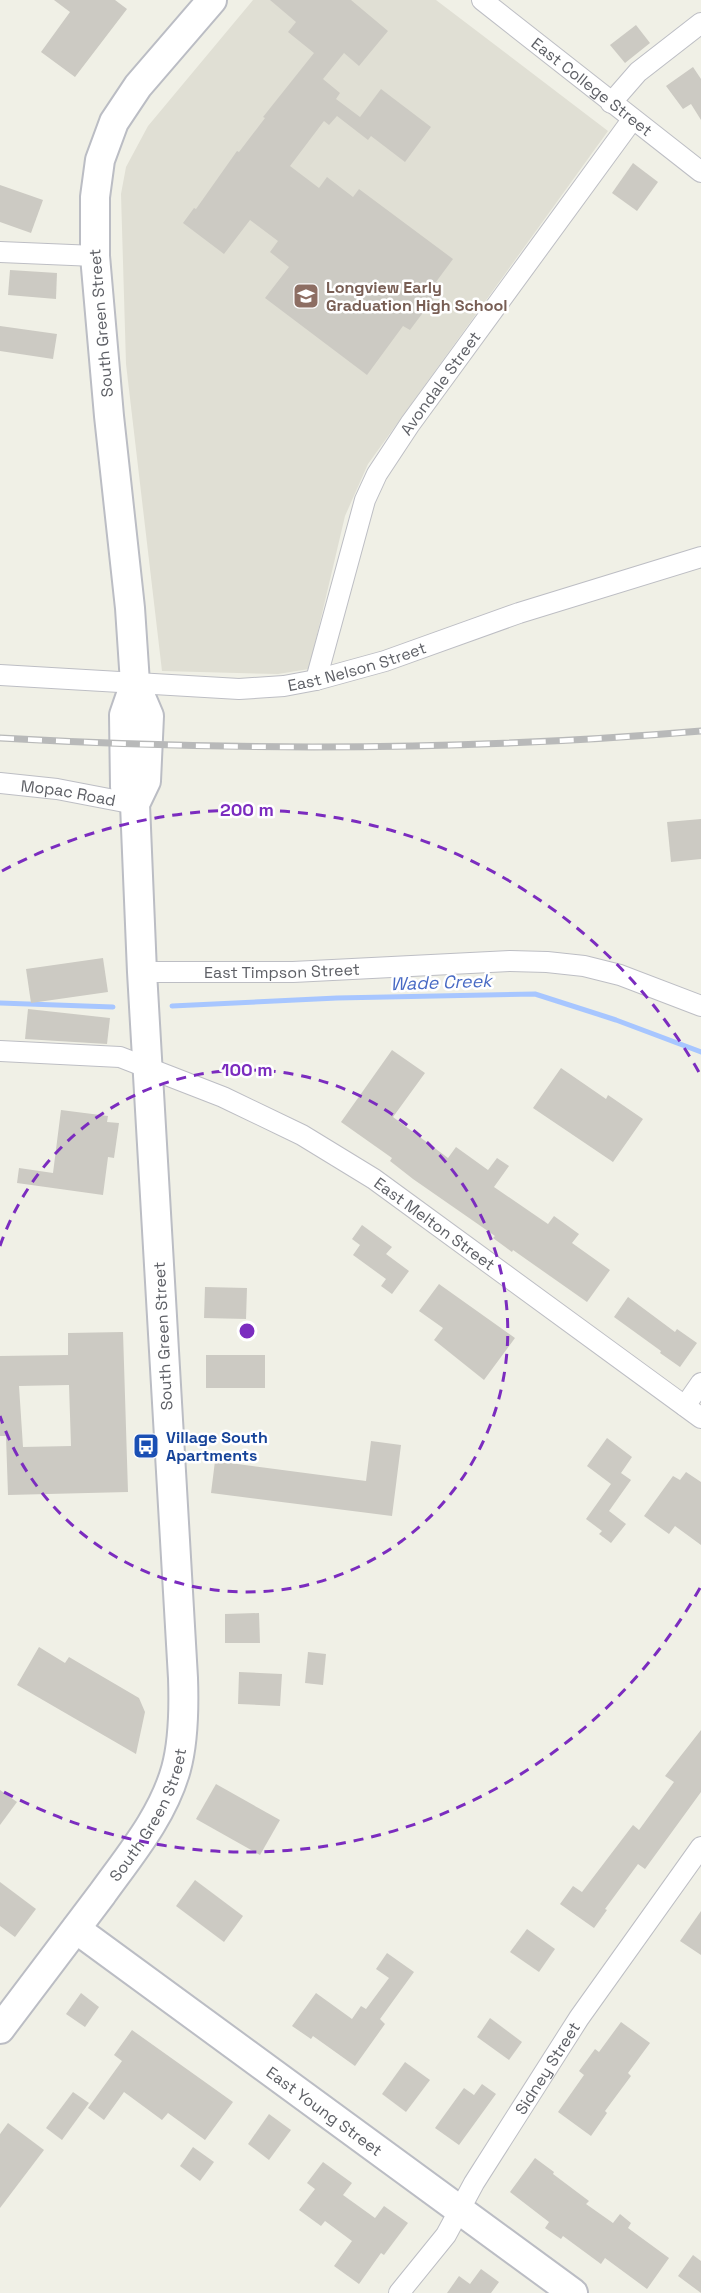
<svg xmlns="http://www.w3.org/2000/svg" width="701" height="2293" viewBox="0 0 701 2293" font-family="'Space Grotesk',sans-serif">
	<rect width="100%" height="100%" fill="#f0f0e6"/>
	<polygon fill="#e0dfd4" points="253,0 436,0 608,131 368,464 345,516 309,669 278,674 162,671 126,364 121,194 126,167 148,126"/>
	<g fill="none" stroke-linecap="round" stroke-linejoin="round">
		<g stroke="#a7c6ff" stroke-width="5">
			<polyline points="0,1003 113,1007"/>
			<polyline points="172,1006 337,998 535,994 616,1020 701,1052"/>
		</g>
	</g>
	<g fill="#cccac3" fill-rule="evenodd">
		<polygon points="54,0 115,0 127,9 75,77 41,52 70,12"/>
		<polygon points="270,0 351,0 388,31 359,66 344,53 323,79 340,93 336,99 360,117 381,89 431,127 405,162 371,136 368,140 337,116 329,125 324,121 290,166 319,188 327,177 353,197 359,189 453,259 436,282 442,287 410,330 403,326 367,375 265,298 289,267 270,252 278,241 250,220 224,254 183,223 194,208 196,209 237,151 239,152 265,118 263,117 314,53 288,32 296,22"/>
		<polygon points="636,25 650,43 625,63 610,45"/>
		<polygon points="693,67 701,79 701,120 691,104 683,109 666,86"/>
		<polygon points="633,163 658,182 637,211 612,193"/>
		<polygon points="0,185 43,200 31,233 0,222"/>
		<polygon points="10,270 57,273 56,299 8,295"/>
		<polygon points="0,326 57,334 53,359 0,351"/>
		<polygon points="701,819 701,859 671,862 667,822"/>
		<polygon points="103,958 108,992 31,1003 26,969"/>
		<polygon points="28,1009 110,1018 107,1044 25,1039"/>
		<polygon points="392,1050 425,1073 393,1117 448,1158 456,1147 488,1170 497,1158 509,1166 494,1187 548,1224 554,1216 579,1234 572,1243 610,1270 587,1302 513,1250 512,1252 493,1238 495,1236 413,1179 390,1161 392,1158 341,1122"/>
		<polygon points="561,1068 606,1099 608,1095 643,1119 613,1162 533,1108"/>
		<polygon points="61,1110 108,1116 107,1122 119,1123 114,1158 108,1157 103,1195 17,1183 19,1168 53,1173"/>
		<polygon points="362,1225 392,1247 386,1254 409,1271 392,1294 381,1286 386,1279 353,1255 360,1245 352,1239"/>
		<polygon points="439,1284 515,1338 484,1380 434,1340 443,1328 419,1311"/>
		<polygon points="205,1287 247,1288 246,1319 204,1318"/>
		<polygon points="628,1297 675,1332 677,1329 697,1343 680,1367 660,1353 661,1351 614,1317"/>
		<path d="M123,1332L128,1492L8,1495L6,1436H0V1356L68,1355V1333ZM69,1385L71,1446L23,1447L19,1386Z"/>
		<rect x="206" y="1355" width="59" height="33"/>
		<polygon points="607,1438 632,1457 621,1473 631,1480 609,1511 626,1524 611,1543 599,1534 602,1531 586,1519 611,1484 587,1466"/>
		<polygon points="371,1441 401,1445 392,1516 211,1493 215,1461 366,1481"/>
		<polygon points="686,1472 701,1482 701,1545 675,1526 669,1534 644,1516 673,1476 680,1480"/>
		<polygon points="259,1613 260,1643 225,1643 225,1614"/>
		<polygon points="39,1647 65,1663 69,1657 139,1698 145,1712 136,1754 17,1685"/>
		<polygon points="308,1652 326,1654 323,1685 305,1683"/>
		<polygon points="239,1672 282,1674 280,1706 238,1704"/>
		<polygon points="701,1730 701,1792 645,1869 638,1864 605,1909 607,1910 594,1928 560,1904 573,1886 582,1892 633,1825 639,1830 674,1782 665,1776"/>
		<polygon points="216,1784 280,1820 260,1855 196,1819"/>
		<polygon points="0,1790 17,1802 0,1825"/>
		<polygon points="195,1880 243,1916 224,1942 176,1906"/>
		<polygon points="0,1882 36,1909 15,1937 0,1926"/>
		<polygon points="701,1911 701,1955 680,1941"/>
		<polygon points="527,1929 555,1949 539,1972 510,1952"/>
		<polygon points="387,1953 414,1972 380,2019 385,2024 355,2066 313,2036 311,2039 292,2026 316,1993 352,2019 361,2006 366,2009 389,1978 376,1969"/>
		<polygon points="81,1993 99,2007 85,2027 66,2014"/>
		<polygon points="490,2018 522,2042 509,2060 477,2037"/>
		<polygon points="621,2022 650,2043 628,2073 631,2076 605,2111 607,2113 591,2136 558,2112 584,2075 579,2071 595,2049 599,2052"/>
		<polygon points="132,2030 233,2102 205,2140 168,2113 162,2120 124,2092 104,2120 88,2108 122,2061 114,2055"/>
		<polygon points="405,2062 430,2080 406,2112 382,2094"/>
		<polygon points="482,2084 496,2094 459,2145 435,2128 464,2088 474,2095"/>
		<polygon points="73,2092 89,2103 62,2140 46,2128"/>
		<polygon points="269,2114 291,2130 269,2160 248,2144"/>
		<polygon points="8,2123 44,2150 0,2208 0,2134"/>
		<polygon points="193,2147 214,2162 200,2181 180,2166"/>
		<polygon points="535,2158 554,2172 553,2174 589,2201 586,2204 613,2223 620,2214 631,2223 628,2228 669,2258 647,2289 605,2258 601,2264 563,2236 561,2239 545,2228 549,2222 510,2192"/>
		<polygon points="323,2162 352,2183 343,2195 375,2218 384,2206 408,2223 384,2255 381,2253 359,2284 334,2266 352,2241 325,2221 321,2226 299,2210 315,2189 307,2183"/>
		<polygon points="693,2255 701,2261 701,2293 678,2276"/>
		<polygon points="481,2269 499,2282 491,2293 447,2293 459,2276 470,2284"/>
	</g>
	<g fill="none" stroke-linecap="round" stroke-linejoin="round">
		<g stroke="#bdbec4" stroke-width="22">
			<g id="street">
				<path id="s1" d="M482,0L701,172"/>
				<polyline points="611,103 638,72 701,23"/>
				<polyline points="0,252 95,256"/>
				<path id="s2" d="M0,675L239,689L284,686L316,680L385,661L519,613L701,557"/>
				<path id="s3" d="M316,680L365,500L377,474L410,424L632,120"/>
				<path id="s4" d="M0,783L57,789L135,804"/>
				<path id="s5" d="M142,972H293L510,961L547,962L584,966L620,975L701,1006"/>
				<path id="s6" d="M0,1051L120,1057L223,1097L302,1135L374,1179L701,1418"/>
				<polyline points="685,1406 701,1383"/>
				<path id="s7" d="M399,2293L446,2235L474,2183L579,2018L701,1847"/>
			</g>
		</g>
		<g stroke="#bbbdc4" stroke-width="32">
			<g id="secondary">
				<polyline points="135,804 125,787 124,715 135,683"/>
				<path id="s8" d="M76,1929L573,2293"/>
				<path id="s9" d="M0,2029C34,1984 68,1939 102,1894C130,1855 163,1816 176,1769C184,1740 184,1707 183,1678L142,972L135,804L146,781L149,716L135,683L130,608L109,416L95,256V197L100,160L114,122L138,86L212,0"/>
			</g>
		</g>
		<use href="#street" stroke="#fff" stroke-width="20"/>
		<use href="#secondary" stroke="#fff" stroke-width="28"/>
		<g stroke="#b8b9b9" stroke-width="7">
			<path id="rail" d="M0,738C234,751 467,751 701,731"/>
		</g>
		<use href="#rail" stroke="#fff" stroke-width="4.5" stroke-dasharray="14" stroke-linecap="butt"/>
	</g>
	<g fill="none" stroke="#7b2cbf" stroke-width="3" stroke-dasharray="10 8">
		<path d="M0 1246A261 261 0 1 1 0 1416"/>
		<path d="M700 1588A521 521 0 0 1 2 1791M2 871A521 521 0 0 1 700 1074"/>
	</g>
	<defs>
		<g id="school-square" transform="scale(1.35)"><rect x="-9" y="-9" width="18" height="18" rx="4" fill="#8d6e63" stroke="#fff"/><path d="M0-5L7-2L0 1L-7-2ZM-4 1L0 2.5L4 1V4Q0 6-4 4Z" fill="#fff"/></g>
		<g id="bus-square" transform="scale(1.35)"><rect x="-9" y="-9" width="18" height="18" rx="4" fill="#1a4fb4" stroke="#fff"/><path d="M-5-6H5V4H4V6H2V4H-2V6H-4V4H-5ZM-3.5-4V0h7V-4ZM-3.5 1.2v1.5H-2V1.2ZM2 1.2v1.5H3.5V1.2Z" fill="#fff"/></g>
	</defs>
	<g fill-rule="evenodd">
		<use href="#school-square" x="306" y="296"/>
		<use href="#bus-square" x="146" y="1446"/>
	</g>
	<g text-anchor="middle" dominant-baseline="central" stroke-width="5" stroke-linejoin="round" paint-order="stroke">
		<g font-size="16" fill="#5e6066" stroke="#fff">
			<text stroke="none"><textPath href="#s1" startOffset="140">East College Street</textPath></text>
			<text transform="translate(101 323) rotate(-95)">South Green Street</text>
			<text stroke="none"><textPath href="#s3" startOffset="326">Avondale Street</textPath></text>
			<text stroke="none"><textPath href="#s2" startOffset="360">East Nelson Street</textPath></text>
			<text stroke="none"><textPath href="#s4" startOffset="69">Mopac Road</textPath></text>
			<text stroke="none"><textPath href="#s5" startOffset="140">East Timpson Street</textPath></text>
			<text stroke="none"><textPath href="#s6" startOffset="478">East Melton Street</textPath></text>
			<text transform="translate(163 1336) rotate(-93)">South Green Street</text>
			<text stroke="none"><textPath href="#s9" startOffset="262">South Green Street</textPath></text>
			<text stroke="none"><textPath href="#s7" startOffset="270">Sidney Street</textPath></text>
			<text stroke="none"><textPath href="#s8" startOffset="308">East Young Street</textPath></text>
		</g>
		<g font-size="16" font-weight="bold" fill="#785e54" stroke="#fff" text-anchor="start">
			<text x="326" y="287">Longview Early<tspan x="326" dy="18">Graduation High School</tspan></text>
		</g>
		<g font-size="16" font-weight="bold" fill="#164399" stroke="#fff" text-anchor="start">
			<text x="166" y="1437">Village South<tspan x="166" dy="18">Apartments</tspan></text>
		</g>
		<g font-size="18" font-style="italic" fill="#486ac4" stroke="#fff">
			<text transform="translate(441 982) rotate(-2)">Wade Creek</text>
		</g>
	</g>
	<circle cx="247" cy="1331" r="9" fill="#7b2cbf" stroke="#fff" stroke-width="3"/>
	<g font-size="18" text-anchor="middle" font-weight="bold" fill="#7b2cbf" stroke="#fff" stroke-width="5" stroke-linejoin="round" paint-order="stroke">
		<text x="247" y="816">200 m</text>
		<text x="247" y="1076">100 m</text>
	</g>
</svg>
